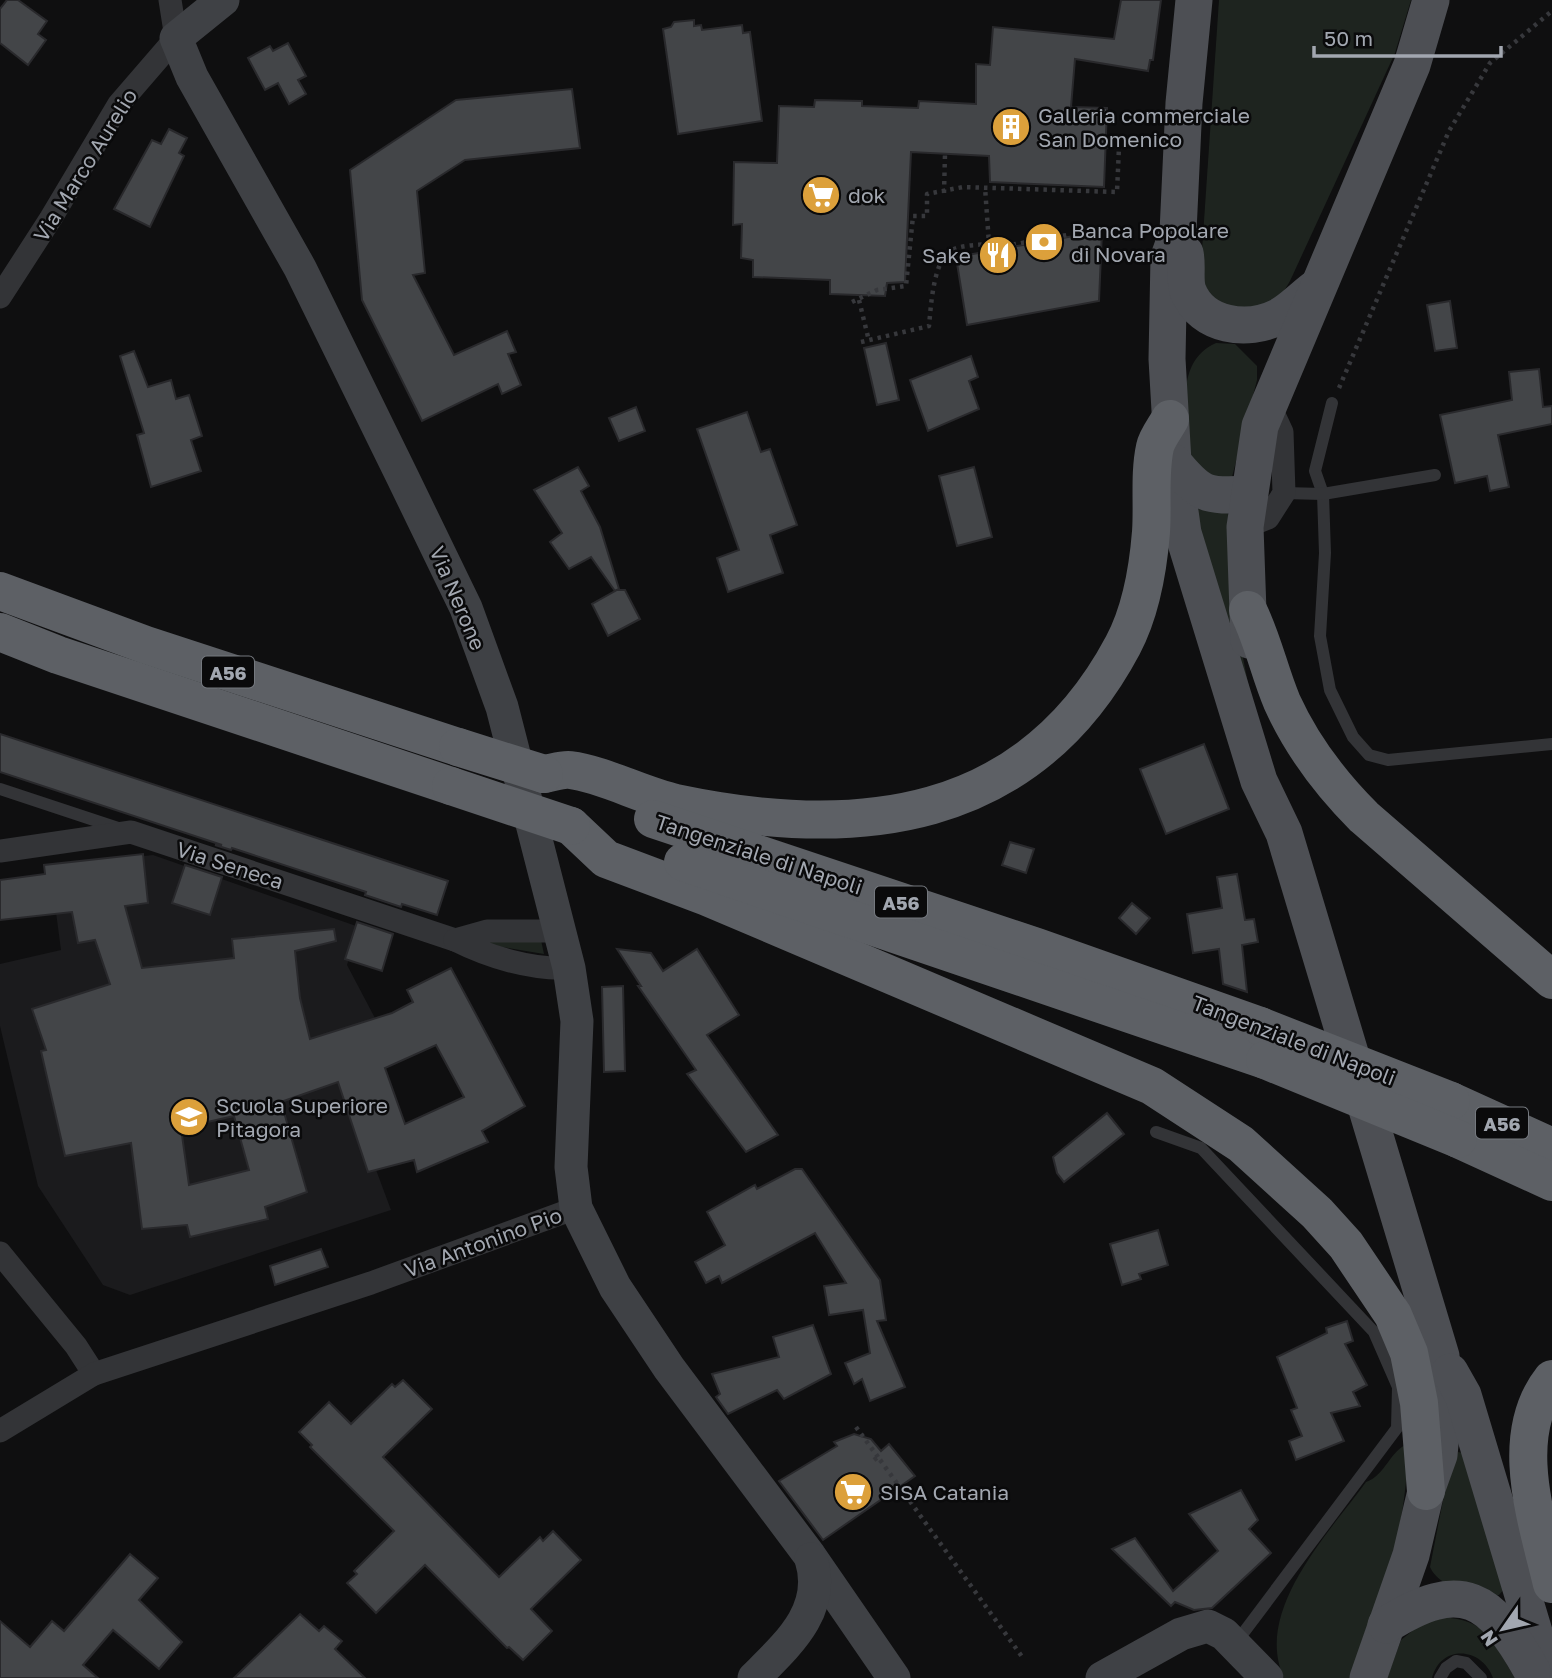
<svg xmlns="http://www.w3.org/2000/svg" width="1552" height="1678" viewBox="0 0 1552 1678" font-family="'Golos Text',sans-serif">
	<rect width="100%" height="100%" fill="#0f0f10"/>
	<polygon fill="#1b1b1d" points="153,855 359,927 347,965 376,1020 331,1049 391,1210 130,1295 103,1285 38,1186 0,1026 0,964 61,950 50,867"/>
	<g fill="#1e241f">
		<polygon points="1219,0 1411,0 1395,53 1290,281 1281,296 1255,314 1212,305 1200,280"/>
		<path d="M1216,343L1235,344L1257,366V380L1232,477L1227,483L1192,468C1188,428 1170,363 1216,343Z"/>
		<path d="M1199,509L1228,512C1226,582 1241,648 1255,716L1195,512Z"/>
		<polygon points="479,939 541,940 544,954 478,943"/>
		<path d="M1409,1443C1407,1477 1404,1512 1395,1545C1384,1590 1361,1632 1352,1678H1284C1253,1611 1329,1533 1366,1482C1386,1475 1389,1451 1409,1443Z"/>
		<path d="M1458,1452L1463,1453L1504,1589L1499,1595L1492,1596C1469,1590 1440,1589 1430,1567L1445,1490Z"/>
		<path d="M1430,1617C1485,1617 1489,1634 1515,1678H1493C1482,1647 1441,1644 1432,1678H1387L1401,1640Z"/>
	</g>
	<g fill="#434548" stroke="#29292c" stroke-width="2" fill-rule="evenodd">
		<polygon points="7,0 18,0 47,21 38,34 46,40 28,65 0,43 0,9"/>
		<polygon points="1121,0 1161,0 1153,60 1150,60 1148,71 1075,59 1071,107 1107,108 1104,187 990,182 989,156 911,152 905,282 887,283 885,296 830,294 830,280 753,277 753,260 741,258 742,224 733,225 734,162 777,163 779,106 814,107 815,100 862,101 862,106 918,108 919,101 976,104 976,64 990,65 993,27 1114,39"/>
		<polygon points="694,20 694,26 701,25 702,30 742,25 743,33 750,32 762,121 678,134 663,29 671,27 674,22"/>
		<polygon points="288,43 306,76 298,80 306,94 289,104 278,83 265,90 248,58 270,46 273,51"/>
		<polygon points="572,89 580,148 465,160 417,191 425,273 413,275 454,355 507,331 516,352 508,354 521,385 502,394 498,384 422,421 362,300 350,170 456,100"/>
		<polygon points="169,129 187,138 179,153 184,156 150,227 114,209 152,140 161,144"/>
		<polygon points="1102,231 1099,301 967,325 956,257"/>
		<polygon points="1450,301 1457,348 1435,351 1427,305"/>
		<polygon points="886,343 899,400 877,405 864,348"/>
		<polygon points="134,351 148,387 171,380 176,399 189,395 202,436 191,440 201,471 151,487 137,435 144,433 120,356"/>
		<polygon points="971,356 978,377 969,381 979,409 928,431 910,380"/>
		<polygon points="1539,369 1543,407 1552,406 1552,424 1498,435 1509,487 1490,491 1487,476 1455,483 1440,415 1512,400 1509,372"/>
		<polygon points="636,407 645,431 619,441 609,418"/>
		<polygon points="747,412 761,452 770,449 797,525 770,535 783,573 728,592 717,558 739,550 697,429"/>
		<polygon points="578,467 589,486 581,491 600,527 619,589 615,591 591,557 569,569 550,542 562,533 534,490"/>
		<polygon points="974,467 992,537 957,546 939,476"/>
		<polygon points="617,590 625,590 640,619 608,636 592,604"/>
		<polygon points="0,734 448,881 437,915 402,904 401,907 365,895 366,892 232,848 231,850 215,845 222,845 0,772"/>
		<polygon points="1204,744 1229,809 1166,834 1140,769"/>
		<polygon points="1010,842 1034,849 1026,873 1002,865"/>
		<path d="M143,854L148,903L125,906L142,968L234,958L232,939L334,929L336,941L295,951L300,998L310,1039L392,1013L413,1002L407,990L451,968L525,1106L482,1131L488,1142L417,1172L414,1160L368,1172L338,1082L281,1102L307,1192L265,1207L268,1219L190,1237L187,1225L142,1229L131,1143L65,1156L41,1051L46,1050L32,1009L110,984L95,940L78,943L72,912L0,920V880L45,874L44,865ZM436,1045L464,1097L405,1124L385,1068ZM234,1116L249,1170L189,1185L181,1128Z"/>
		<polygon points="185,865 222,877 210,915 172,903"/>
		<polygon points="1237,874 1245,920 1254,919 1258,942 1242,945 1247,992 1223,984 1219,949 1193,953 1187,914 1222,908 1217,877"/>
		<polygon points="1132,903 1150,918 1136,934 1119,918"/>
		<polygon points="357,922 393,934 382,971 345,959"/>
		<polygon points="617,949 651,953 663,971 697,949 739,1015 707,1035 778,1135 746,1152 687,1074 696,1070 638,986 641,986"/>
		<polygon points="623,986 625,1071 604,1072 602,987"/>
		<polygon points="1107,1113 1124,1134 1064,1182 1057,1173 1053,1157"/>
		<polygon points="795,1169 802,1169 880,1280 886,1320 877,1321 905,1387 870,1401 862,1379 854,1384 845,1363 870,1353 863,1310 829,1315 824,1286 846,1283 815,1233 722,1283 719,1276 706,1283 695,1262 725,1245 707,1212 755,1185 757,1189"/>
		<polygon points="1158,1230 1168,1265 1139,1274 1141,1279 1122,1285 1110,1244"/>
		<polygon points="321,1249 328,1267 275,1285 270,1266"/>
		<polygon points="1347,1321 1353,1341 1345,1344 1367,1385 1353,1392 1360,1406 1331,1413 1344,1441 1296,1460 1289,1441 1302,1436 1291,1410 1297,1408 1277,1357 1327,1333 1326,1328"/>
		<polygon points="813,1325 831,1374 784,1399 777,1390 728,1414 716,1397 720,1394 712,1374 779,1357 773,1337"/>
		<polygon points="403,1380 432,1409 383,1457 499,1577 540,1537 543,1541 553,1531 581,1560 531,1609 552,1631 523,1660 509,1647 507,1648 425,1565 376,1613 347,1583 357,1574 354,1571 394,1531 310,1447 312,1445 299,1432 329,1402 351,1424 392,1384 395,1387"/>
		<polygon points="854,1434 871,1439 881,1451 889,1444 915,1476 823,1540 779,1481 837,1446 834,1442"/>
		<polygon points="1241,1490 1258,1520 1249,1529 1271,1553 1212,1608 1194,1610 1175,1602 1171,1606 1112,1549 1135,1538 1173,1591 1218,1551 1189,1514"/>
		<polygon points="130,1554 158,1578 139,1600 182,1642 159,1669 113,1630 83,1665 98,1678 0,1678 0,1621 30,1647 52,1621 64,1631"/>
		<polygon points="300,1614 319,1631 324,1626 342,1641 335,1649 365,1678 234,1678"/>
	</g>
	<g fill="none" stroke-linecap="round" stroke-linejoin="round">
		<g stroke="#37383c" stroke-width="4.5" stroke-dasharray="3.5 5" stroke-linecap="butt">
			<polyline points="944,193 945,154"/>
			<polyline points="989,244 993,248 1096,230"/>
			<polyline points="859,300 869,341"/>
			<polyline points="852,302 877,290 906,286 913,216 927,216 927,194 963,187 1117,192 1119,147 1105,146"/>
			<path d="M861,342L929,326C931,306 933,263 950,251C959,245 978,245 989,244L985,187"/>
			<polyline points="1339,388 1449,131 1490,63 1552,11"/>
			<polyline points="856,1427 878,1457"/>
			<polyline points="874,1460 878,1457 1023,1658"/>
		</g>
		<g stroke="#333437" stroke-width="12">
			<polyline points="1332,403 1315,471 1323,494 1325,553 1320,636 1330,690 1353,737 1369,755 1388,760 1552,744"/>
			<polyline points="1284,493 1323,494 1435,475"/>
			<polyline points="0,789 121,829"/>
			<polyline points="1156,1132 1201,1148 1374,1332 1398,1387 1397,1428 1235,1644"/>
			<polyline points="1440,1678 1446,1668 1456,1661 1466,1663 1481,1678"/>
		</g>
		<g stroke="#333437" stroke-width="23">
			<polyline points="0,297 51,218 119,104 176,38 170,0"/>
			<polyline points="1245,527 1268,518 1284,493 1282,432 1269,404"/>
			<polyline points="0,851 131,832 455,940"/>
			<path d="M560,931H487L455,940C489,957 531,970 569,968"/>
			<polyline points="0,1253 76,1346 94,1374"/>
			<polyline points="0,1431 94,1374 371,1283 576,1208"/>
		</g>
		<g stroke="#3f4145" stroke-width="33">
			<polyline points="223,0 176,38 192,77 300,268 403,478 466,608 502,707 569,968 577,1021 571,1167 576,1208 615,1287 669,1368 810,1556 894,1678"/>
			<path d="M754,1678C788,1644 827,1610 811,1559"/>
			<polyline points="1102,1678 1181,1634 1208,1626 1224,1634 1267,1678"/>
		</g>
		<g stroke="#4d4f54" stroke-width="37">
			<polyline points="1194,0 1184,103 1178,232 1169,257 1167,359 1173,462 1183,533 1259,781 1284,833 1441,1356 1444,1402 1439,1455 1426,1491 1411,1555 1368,1678"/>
			<path d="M1185,253C1188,265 1184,280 1188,291C1202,327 1248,332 1278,317C1292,310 1304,296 1317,287"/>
			<path d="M1173,462C1200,495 1206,497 1248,494"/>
			<polyline points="1249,640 1245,527 1260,426 1412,65 1431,0"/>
			<polyline points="1450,1372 1463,1395 1537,1642 1540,1678"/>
			<path d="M1386,1625C1462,1577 1491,1597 1532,1671"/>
		</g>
		<g stroke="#5d6065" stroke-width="38">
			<polyline points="0,591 146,645 458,747"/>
			<path d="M1248,610C1263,640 1269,671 1282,702C1302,746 1330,783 1364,817L1552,980"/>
			<polyline points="0,632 58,655 451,786"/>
			<path d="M544,774C552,773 562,769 570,770C603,774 643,796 676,803C856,841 1028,824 1123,645C1141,611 1148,570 1151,532C1153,505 1149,474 1155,447C1157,438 1165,428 1170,419"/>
			<polyline points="653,819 1037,947 1260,1026"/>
			<polyline points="571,826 606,859 707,897 1152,1086 1241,1144 1317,1213 1346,1245 1393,1315 1409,1353 1419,1403 1426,1491"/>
			<polyline points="683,862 1265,1060"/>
			<polyline points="1451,1101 1552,1147"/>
			<polyline points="1458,1139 1552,1182"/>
			<path d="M1552,1379C1507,1436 1537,1520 1552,1584"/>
		</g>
		<g stroke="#5d6065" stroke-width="38">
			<polyline points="458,747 544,774"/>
			<polyline points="451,786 571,826"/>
			<polyline points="1260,1026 1451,1101"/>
			<polyline points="1265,1060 1458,1139"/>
		</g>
	</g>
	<defs>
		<g id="building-disc" transform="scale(2.0125)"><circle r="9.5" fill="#dca03b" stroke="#0a0a0b"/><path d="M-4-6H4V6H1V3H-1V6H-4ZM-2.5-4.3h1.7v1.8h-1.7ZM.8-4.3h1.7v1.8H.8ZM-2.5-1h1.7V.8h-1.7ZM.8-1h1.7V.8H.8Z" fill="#fff"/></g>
		<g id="supermarket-disc" transform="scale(2.0125)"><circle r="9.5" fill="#dca03b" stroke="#0a0a0b"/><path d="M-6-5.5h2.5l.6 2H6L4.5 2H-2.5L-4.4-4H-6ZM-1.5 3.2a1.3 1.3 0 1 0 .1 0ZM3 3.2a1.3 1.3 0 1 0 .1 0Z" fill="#fff"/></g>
		<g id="bank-disc" transform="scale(2.0125)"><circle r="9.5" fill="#dca03b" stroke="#0a0a0b"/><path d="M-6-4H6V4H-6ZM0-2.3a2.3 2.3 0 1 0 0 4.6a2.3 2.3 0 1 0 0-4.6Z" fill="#fff"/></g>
		<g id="restaurant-disc" transform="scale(2.0125)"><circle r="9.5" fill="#dca03b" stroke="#0a0a0b"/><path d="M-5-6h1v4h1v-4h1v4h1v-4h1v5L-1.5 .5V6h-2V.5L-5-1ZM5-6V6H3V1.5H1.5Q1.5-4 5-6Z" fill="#fff"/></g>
		<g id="school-disc" transform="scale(2.0125)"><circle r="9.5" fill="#dca03b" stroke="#0a0a0b"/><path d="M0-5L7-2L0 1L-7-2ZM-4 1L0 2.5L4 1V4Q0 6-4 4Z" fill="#fff"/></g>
	</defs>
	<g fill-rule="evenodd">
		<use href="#building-disc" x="1011" y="127"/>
		<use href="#supermarket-disc" x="821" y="195"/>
		<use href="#bank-disc" x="1044" y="242"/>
		<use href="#restaurant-disc" x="998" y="255"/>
		<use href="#school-disc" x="189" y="1117"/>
		<use href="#supermarket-disc" x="853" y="1492"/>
	</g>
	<g text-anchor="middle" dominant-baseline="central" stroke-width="5" stroke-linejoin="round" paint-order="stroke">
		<g fill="#0a0a0b" stroke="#74787e" stroke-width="2">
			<rect x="202" y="656.5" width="52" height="31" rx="5"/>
			<rect x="875" y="886.5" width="52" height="31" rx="5"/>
			<rect x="1476" y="1107.5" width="52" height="31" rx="5"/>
		</g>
		<g font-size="19" font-weight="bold" fill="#a2a7b0">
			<text x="228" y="672">A56</text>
			<text x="901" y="902">A56</text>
			<text x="1502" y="1123">A56</text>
		</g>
		<g font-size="21" fill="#a2a7b0" stroke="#0a0a0b" text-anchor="start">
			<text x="1038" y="115">Galleria commerciale<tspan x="1038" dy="24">San Domenico</tspan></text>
			<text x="848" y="195">dok</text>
			<text x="1071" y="230">Banca Popolare<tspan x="1071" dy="24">di Novara</tspan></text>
			<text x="971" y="255" text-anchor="end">Sake</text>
			<text x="216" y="1105">Scuola Superiore<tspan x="216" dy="24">Pitagora</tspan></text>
			<text x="880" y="1492">SISA Catania</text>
		</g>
		<g font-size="21" fill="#a2a7b0" stroke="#0a0a0b">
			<text transform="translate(85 165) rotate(-58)">Via Marco Aurelio</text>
			<text transform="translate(458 598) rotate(67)">Via Nerone</text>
			<text transform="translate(759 854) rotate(18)">Tangenziale di Napoli</text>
			<text transform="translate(230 865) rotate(18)">Via Seneca</text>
			<text transform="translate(1294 1040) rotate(21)">Tangenziale di Napoli</text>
			<text transform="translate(483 1242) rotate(-20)">Via Antonino Pio</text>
		</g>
	</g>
	<g transform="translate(1503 1629) rotate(236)" stroke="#0a0a0b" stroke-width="5" paint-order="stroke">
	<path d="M0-5L12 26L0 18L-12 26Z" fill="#a2a7b0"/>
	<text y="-10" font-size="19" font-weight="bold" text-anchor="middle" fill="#a2a7b0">N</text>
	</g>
	<path d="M1314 46v10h187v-10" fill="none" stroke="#a2a7b0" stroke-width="3.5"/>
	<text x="1324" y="46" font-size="21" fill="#a2a7b0" stroke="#0a0a0b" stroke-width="5" paint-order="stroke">50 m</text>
</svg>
